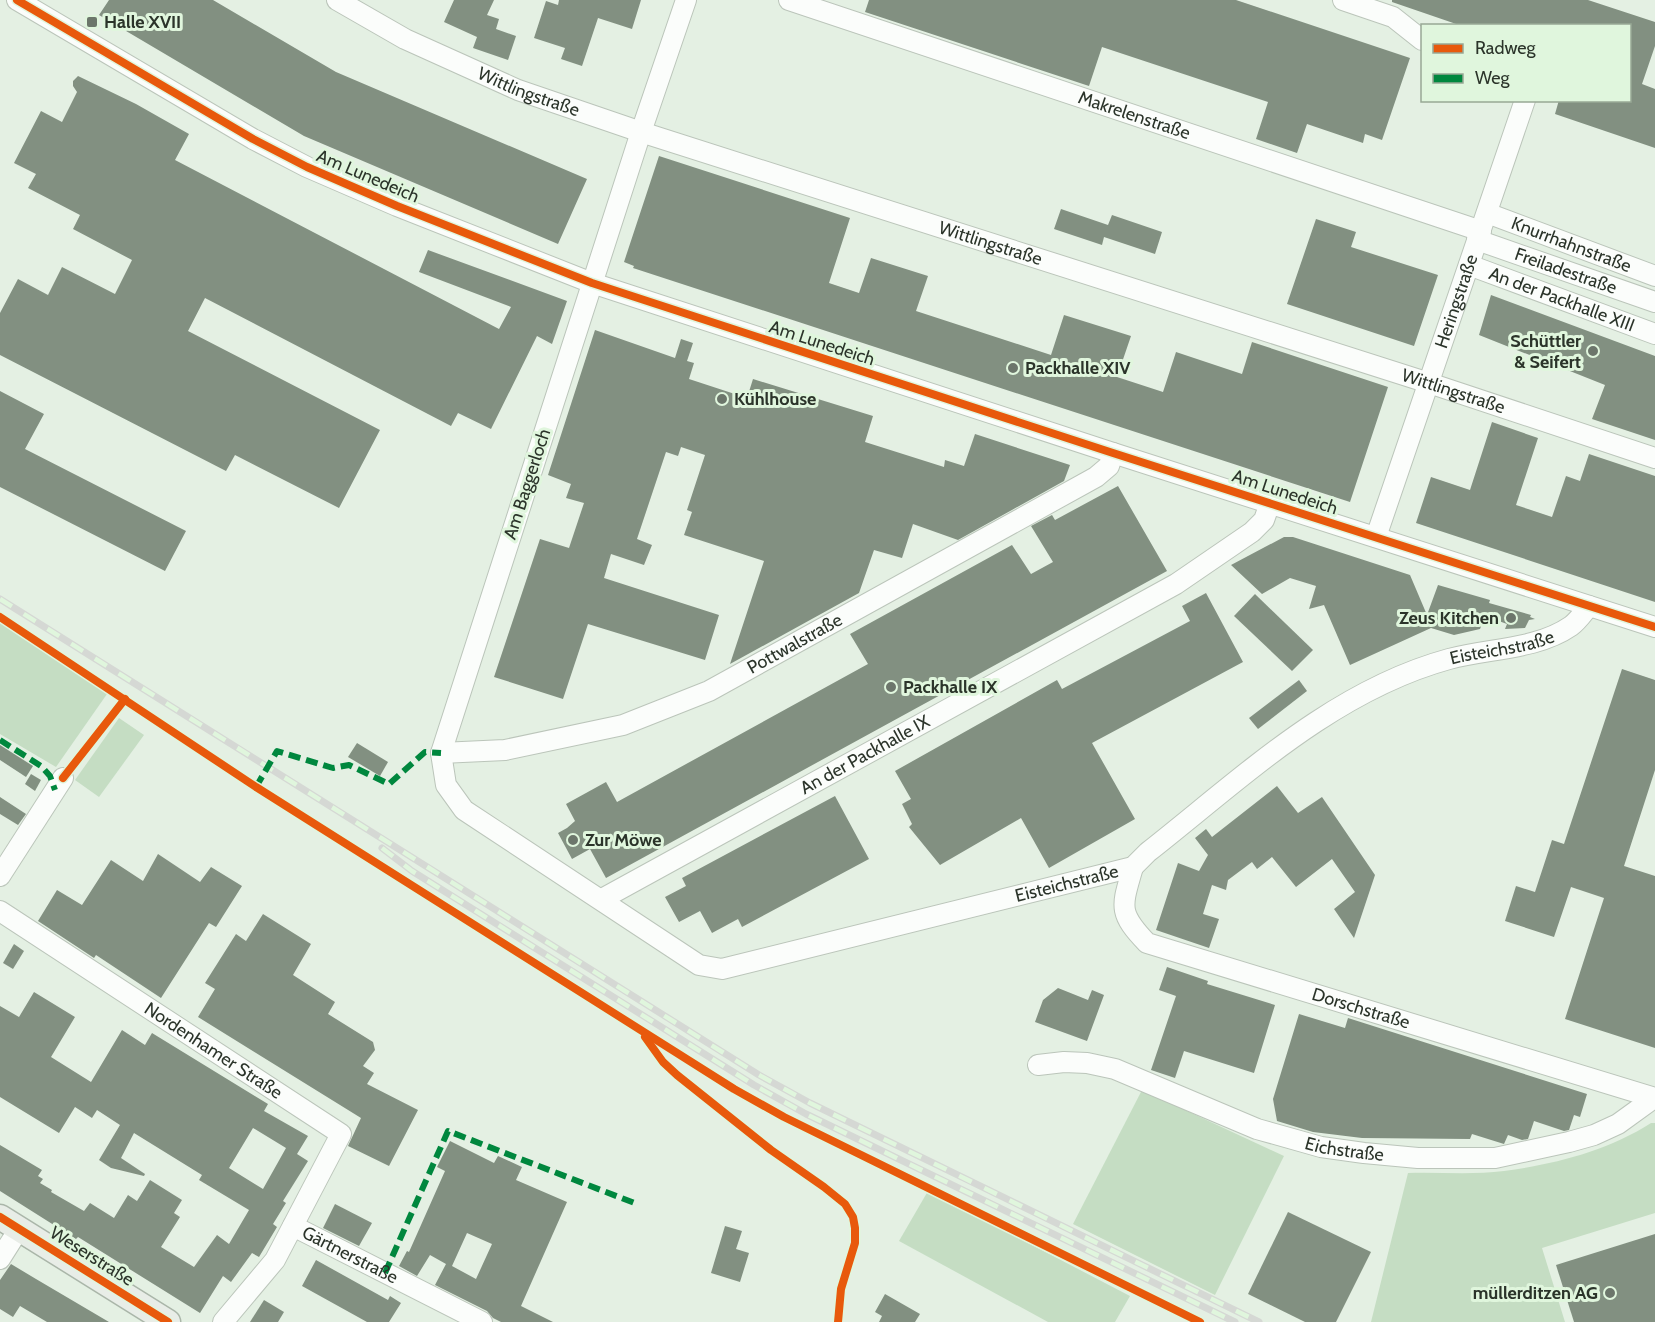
<svg xmlns="http://www.w3.org/2000/svg" width="1655" height="1322" viewBox="0 0 1655 1322" font-family="Cabin,sans-serif">
	<rect width="100%" height="100%" fill="#e4f0e3"/>
	<g fill="#c5ddc3">
		<polygon points="0,621 107,694 56,767 0,734"/>
		<polygon points="119,718 144,735 99,797 75,780"/>
		<polygon points="1142,1090 1284,1156 1215,1295 1073,1224"/>
		<path d="M1651,1123H1655V1213L1542,1248L1565,1322H1371L1408,1173C1439,1172 1473,1175 1504,1171C1556,1164 1607,1151 1651,1123Z"/>
		<polygon points="928,1191 1130,1296 1115,1322 1048,1322 899,1241"/>
	</g>
	<g fill="#829081" fill-rule="evenodd">
		<polygon points="109,0 213,0 336,72 587,179 558,244 304,136 99,15"/>
		<polygon points="454,0 494,0 487,15 499,19 496,29 516,36 508,60 473,48 477,37 444,22"/>
		<polygon points="559,0 641,0 632,29 598,18 582,66 561,59 565,48 534,38 546,1 558,5"/>
		<polygon points="869,0 1236,0 1410,58 1382,140 1365,134 1363,143 1307,124 1297,153 1256,139 1268,102 1102,47 1089,86 865,12"/>
		<polygon points="1392,0 1588,0 1655,22 1655,46 1642,84 1655,89 1655,148 1555,114 1559,100 1629,100 1629,26 1462,26 1392,2"/>
		<polygon points="78,76 136,104 189,134 175,160 499,329 511,307 419,272 428,250 567,301 552,344 537,336 491,429 458,413 451,426 205,298 188,331 380,430 339,508 235,455 226,471 0,355 0,313 18,279 48,295 62,267 115,294 132,260 73,229 80,215 28,188 36,174 14,163 41,111 62,122 77,92 73,86 73,81"/>
		<polygon points="659,156 850,218 829,283 859,293 871,258 928,276 916,311 1051,355 1064,315 1131,336 1117,377 1163,392 1176,352 1242,374 1252,342 1388,387 1350,502 633,268 634,266 624,262"/>
		<polygon points="1061,209 1108,225 1112,215 1162,232 1155,254 1104,237 1102,245 1054,229"/>
		<polygon points="1316,219 1356,232 1351,247 1438,275 1414,346 1287,304"/>
		<polygon points="1491,295 1655,356 1655,440 1592,419 1605,385 1479,335"/>
		<polygon points="595,330 675,358 681,339 693,343 687,361 694,363 689,379 747,398 753,379 873,416 865,442 944,467 945,460 964,466 975,434 1070,465 1064,481 958,540 913,524 902,558 874,550 859,593 730,664 764,561 684,535 692,512 687,510 705,455 681,447 678,456 666,452 637,539 652,545 644,565 611,554 604,578 719,615 705,660 588,624 563,699 494,677 540,539 569,548 584,503 566,498 571,484 548,475"/>
		<polygon points="0,391 44,414 25,449 186,531 165,571 0,487"/>
		<polygon points="1492,422 1538,438 1516,505 1552,517 1566,476 1580,481 1589,454 1655,476 1655,602 1416,523 1431,477 1470,490"/>
		<polygon points="1118,486 1167,571 606,878 590,849 572,859 558,833 567,828 575,821 566,804 606,782 617,802 868,664 850,634 1012,545 1031,574 1053,562 1031,526 1052,515 1055,520"/>
		<polygon points="1284,537 1293,537 1410,575 1427,615 1438,585 1490,600 1489,603 1531,615 1530,617 1535,619 1529,620 1525,628 1505,629 1507,624 1485,616 1480,629 1454,635 1431,628 1350,665 1324,605 1309,609 1316,586 1290,578 1262,594 1231,565"/>
		<polygon points="1206,593 1243,662 1092,743 1135,819 1049,868 1021,818 940,865 909,827 912,824 902,804 911,799 895,771 1057,680 1062,689 1190,621 1182,606"/>
		<polygon points="1255,594 1313,650 1292,671 1234,616"/>
		<polygon points="1622,669 1655,680 1655,770 1624,866 1655,876 1655,1048 1565,1019 1604,898 1571,887 1554,937 1505,921 1516,886 1535,892 1552,840 1564,844"/>
		<polygon points="1299,680 1307,691 1258,729 1249,718"/>
		<polygon points="357,743 388,762 380,776 348,757"/>
		<polygon points="0,745 33,766 26,777 0,760"/>
		<polygon points="31,774 41,780 35,791 25,784"/>
		<polygon points="1277,786 1298,813 1322,797 1375,875 1354,938 1334,909 1355,892 1332,859 1296,887 1272,857 1257,869 1252,862 1228,880 1226,890 1212,885 1203,914 1219,919 1209,948 1156,930 1178,863 1199,871 1208,855 1195,838 1206,829 1212,837"/>
		<polygon points="835,796 869,859 742,927 738,919 712,933 700,911 679,922 665,897 686,886 682,878"/>
		<polygon points="0,797 26,814 18,825 0,814"/>
		<polygon points="158,854 200,882 211,867 242,886 216,927 209,923 161,998 96,955 94,958 38,921 57,890 82,905 111,860 143,881"/>
		<polygon points="263,914 311,944 293,975 335,1002 328,1014 373,1042 375,1050 363,1066 374,1073 367,1084 418,1110 389,1166 348,1146 361,1118 198,1017 215,989 205,983 236,934 246,941"/>
		<polygon points="14,944 24,951 13,969 3,963"/>
		<polygon points="1167,967 1208,981 1207,984 1275,1005 1254,1073 1184,1051 1175,1078 1151,1070 1176,996 1159,990"/>
		<polygon points="1058,988 1088,1000 1092,990 1104,995 1087,1041 1035,1022 1043,1000"/>
		<path d="M34,992L75,1017L51,1057L91,1082L122,1030L145,1045L152,1033L268,1104L264,1111L308,1136L297,1154L308,1161L283,1201L286,1203L273,1224L277,1227L259,1257L252,1253L231,1282L223,1276L200,1313L78,1237L76,1239L0,1191V1145L42,1170L38,1176L43,1179L40,1183L52,1190L51,1192L84,1211L90,1203L114,1218L128,1195L137,1201L150,1180L182,1200L174,1213L180,1217L161,1247L194,1267L217,1235L229,1244L249,1210L199,1180L202,1175L134,1133L121,1158L145,1174L144,1176L111,1168L99,1160L120,1125L97,1110L92,1118L75,1107L59,1133L0,1097V1006L19,1017ZM253,1128L286,1148L263,1189L229,1168Z"/>
		<polygon points="1299,1014 1345,1028 1348,1018 1587,1094 1580,1117 1574,1115 1569,1130 1564,1131 1534,1121 1528,1139 1522,1140 1508,1135 1504,1144 1472,1134 1470,1139 1362,1138 1313,1132 1277,1121 1273,1099"/>
		<path d="M450,1141L494,1163L498,1156L522,1167L516,1180L567,1202L521,1306L553,1322H501L493,1318L487,1311L435,1285L446,1264L430,1255L417,1276L399,1266L407,1251L409,1252L445,1171L437,1167ZM467,1233L492,1244L476,1279L452,1266Z"/>
		<polygon points="335,1204 372,1223 359,1246 323,1228"/>
		<polygon points="1288,1212 1371,1252 1336,1322 1305,1322 1248,1294"/>
		<polygon points="725,1226 742,1231 736,1249 749,1253 740,1282 711,1273"/>
		<polygon points="1655,1234 1655,1322 1574,1322 1556,1265"/>
		<polygon points="316,1260 388,1300 390,1296 401,1303 389,1322 367,1322 302,1286"/>
		<polygon points="11,1264 36,1279 109,1322 47,1322 20,1306 13,1317 0,1309 0,1280"/>
		<polygon points="885,1294 920,1314 915,1322 879,1322 882,1316 875,1312"/>
		<polygon points="264,1300 284,1312 278,1322 250,1322"/>
	</g>
	<g fill="none" stroke-linecap="round" stroke-linejoin="round">
		<g stroke="#bbc5ba" stroke-width="22">
			<g id="minor">
				<polyline points="17,0 253,139 307,167 397,206 592,283 1113,453 1655,627"/>
				<path id="s1" d="M337,0L405,39L518,90L641,132L1429,383L1655,458"/>
				<path id="s2" d="M686,0L641,132L441,753L446,785L464,810L699,965L722,969L1133,867L1148,852C1241,779 1332,691 1449,659C1489,648 1536,650 1571,626C1578,621 1584,612 1589,606"/>
				<path id="s3" d="M789,0L1481,231"/>
				<polyline points="1343,0 1393,17 1422,40"/>
				<path id="s4" d="M1487,213L1655,276"/>
				<path id="s5" d="M1477,240L1655,302"/>
				<path id="s6" d="M1469,265L1655,334"/>
				<path id="s7" d="M1376,537L1525,100"/>
				<path id="s8" d="M441,753L505,750L623,725L709,691L1096,477L1109,466L1113,453"/>
				<path id="s9" d="M1133,867C1122,906 1117,912 1147,943L1655,1098"/>
				<polyline points="0,876 63,778"/>
				<path id="s10" d="M602,899L1176,584L1252,532L1264,520L1270,503"/>
				<path id="s11" d="M0,911L341,1134L275,1260L223,1322"/>
				<path id="s12" d="M1038,1065L1064,1062L1087,1063L1115,1069L1257,1129L1321,1147L1364,1153L1418,1158H1495L1569,1142L1594,1135L1618,1124L1654,1098"/>
				<path id="s13" d="M293,1226L482,1322"/>
				<polyline points="0,1259 19,1229"/>
			</g>
		</g>
		<g stroke="#aab6a9" stroke-width="27">
			<polyline id="major" points="0,1217 168,1322"/>
		</g>
		<use href="#minor" stroke="#fbfdfb" stroke-width="20"/>
		<use href="#major" stroke="#e8ede7" stroke-width="24"/>
		<g stroke="#d5d8d4" stroke-width="7">
			<g id="rail">
				<polyline points="0,599 759,1075 810,1103 1259,1322"/>
				<polyline points="382,848 412,871 754,1085 806,1114 1235,1322"/>
			</g>
		</g>
		<use href="#rail" stroke="#e0f6dd" stroke-width="4.5" stroke-dasharray="14" stroke-linecap="butt"/>
		<g stroke="#00873e" stroke-width="6" stroke-dasharray="12 6" stroke-linecap="butt">
			<polyline points="0,740 41,766 50,776 55,790"/>
			<polyline points="256,787 277,751 333,768 349,765 389,784 425,752 441,753"/>
			<polyline points="385,1273 448,1131 637,1204"/>
		</g>
		<g stroke="#e0f6dd" stroke-width="11">
			<g id="cycleway">
				<polyline points="17,0 253,139 307,167 397,206 592,283 1113,453 1655,627"/>
				<polyline points="0,617 256,787 734,1089 784,1117 1200,1322"/>
				<polyline points="63,778 125,699"/>
				<polyline points="645,1037 663,1062 677,1075 771,1150 824,1187 845,1204 853,1217 855,1228 855,1243 841,1289 838,1322"/>
				<polyline points="0,1217 168,1322"/>
			</g>
		</g>
		<use href="#cycleway" stroke="#e8590c" stroke-width="8"/>
	</g>
	<g fill="#6c766b" stroke="#e0f6dd" stroke-width="2">
		<rect x="86" y="16" width="12" height="12" rx="3"/>
		<circle cx="1593" cy="351" r="6"/>
		<circle cx="1013" cy="368" r="6"/>
		<circle cx="722" cy="399" r="6"/>
		<circle cx="1511" cy="618" r="6"/>
		<circle cx="891" cy="687" r="6"/>
		<circle cx="573" cy="840" r="6"/>
		<circle cx="1610" cy="1293" r="6"/>
	</g>
	<g text-anchor="middle" dominant-baseline="central" stroke-width="6" stroke-linejoin="round" paint-order="stroke">
		<g font-size="18" font-weight="bold" fill="#2b342a" stroke="#e0f6dd" text-anchor="start">
			<text x="104" y="22">Halle XVII</text>
			<text x="1581" y="341" text-anchor="end">Schüttler<tspan x="1581" dy="21">&amp; Seifert</tspan></text>
			<text x="1025" y="368">Packhalle XIV</text>
			<text x="734" y="399">Kühlhouse</text>
			<text x="1499" y="618" text-anchor="end">Zeus Kitchen</text>
			<text x="903" y="687">Packhalle IX</text>
			<text x="585" y="840">Zur Möwe</text>
			<text x="1598" y="1293" text-anchor="end">müllerditzen AG</text>
		</g>
		<g font-size="18" fill="#2b342a" stroke="#e0f6dd">
			<text stroke="none"><textPath href="#s1" startOffset="213">Wittlingstraße</textPath></text>
			<text stroke="none"><textPath href="#s3" startOffset="364">Makrelenstraße</textPath></text>
			<text transform="translate(368 176) rotate(23)">Am Lunedeich</text>
			<text stroke="none"><textPath href="#s1" startOffset="699">Wittlingstraße</textPath></text>
			<text stroke="none"><textPath href="#s4" startOffset="90">Knurrhahnstraße</textPath></text>
			<text stroke="none"><textPath href="#s5" startOffset="94">Freiladestraße</textPath></text>
			<text stroke="none"><textPath href="#s6" startOffset="99">An der Packhalle XIII</textPath></text>
			<text stroke="none"><textPath href="#s7" startOffset="249">Heringstraße</textPath></text>
			<text transform="translate(822 343) rotate(18)">Am Lunedeich</text>
			<text stroke="none"><textPath href="#s1" startOffset="1185">Wittlingstraße</textPath></text>
			<text transform="translate(527 484) rotate(-72)">Am Baggerloch</text>
			<text transform="translate(1285 492) rotate(18)">Am Lunedeich</text>
			<text stroke="none"><textPath href="#s8" startOffset="375">Pottwalstraße</textPath></text>
			<text stroke="none"><textPath href="#s2" startOffset="2019">Eisteichstraße</textPath></text>
			<text stroke="none"><textPath href="#s10" startOffset="300">An der Packhalle IX</textPath></text>
			<text stroke="none"><textPath href="#s2" startOffset="1515">Eisteichstraße</textPath></text>
			<text stroke="none"><textPath href="#s9" startOffset="308">Dorschstraße</textPath></text>
			<text stroke="none"><textPath href="#s11" startOffset="255">Nordenhamer Straße</textPath></text>
			<text stroke="none"><textPath href="#s12" startOffset="322">Eichstraße</textPath></text>
			<text stroke="none"><textPath href="#s13" startOffset="64">Gärtnerstraße</textPath></text>
			<text transform="translate(92 1256) rotate(32)">Weserstraße</text>
		</g>
	</g>
	<rect x="1421" y="24" width="210" height="78" fill="#e0f6dd" stroke="#98a895" stroke-width="1.5"/>
	<rect x="1433" y="44" width="30" height="9" fill="#e8590c" stroke="#98a895" stroke-width="1.5"/>
	<text x="1475" y="54" font-size="18" fill="#2b342a">Radweg</text>
	<rect x="1433" y="74" width="30" height="9" fill="#00873e" stroke="#98a895" stroke-width="1.5"/>
	<text x="1475" y="84" font-size="18" fill="#2b342a">Weg</text>
</svg>
